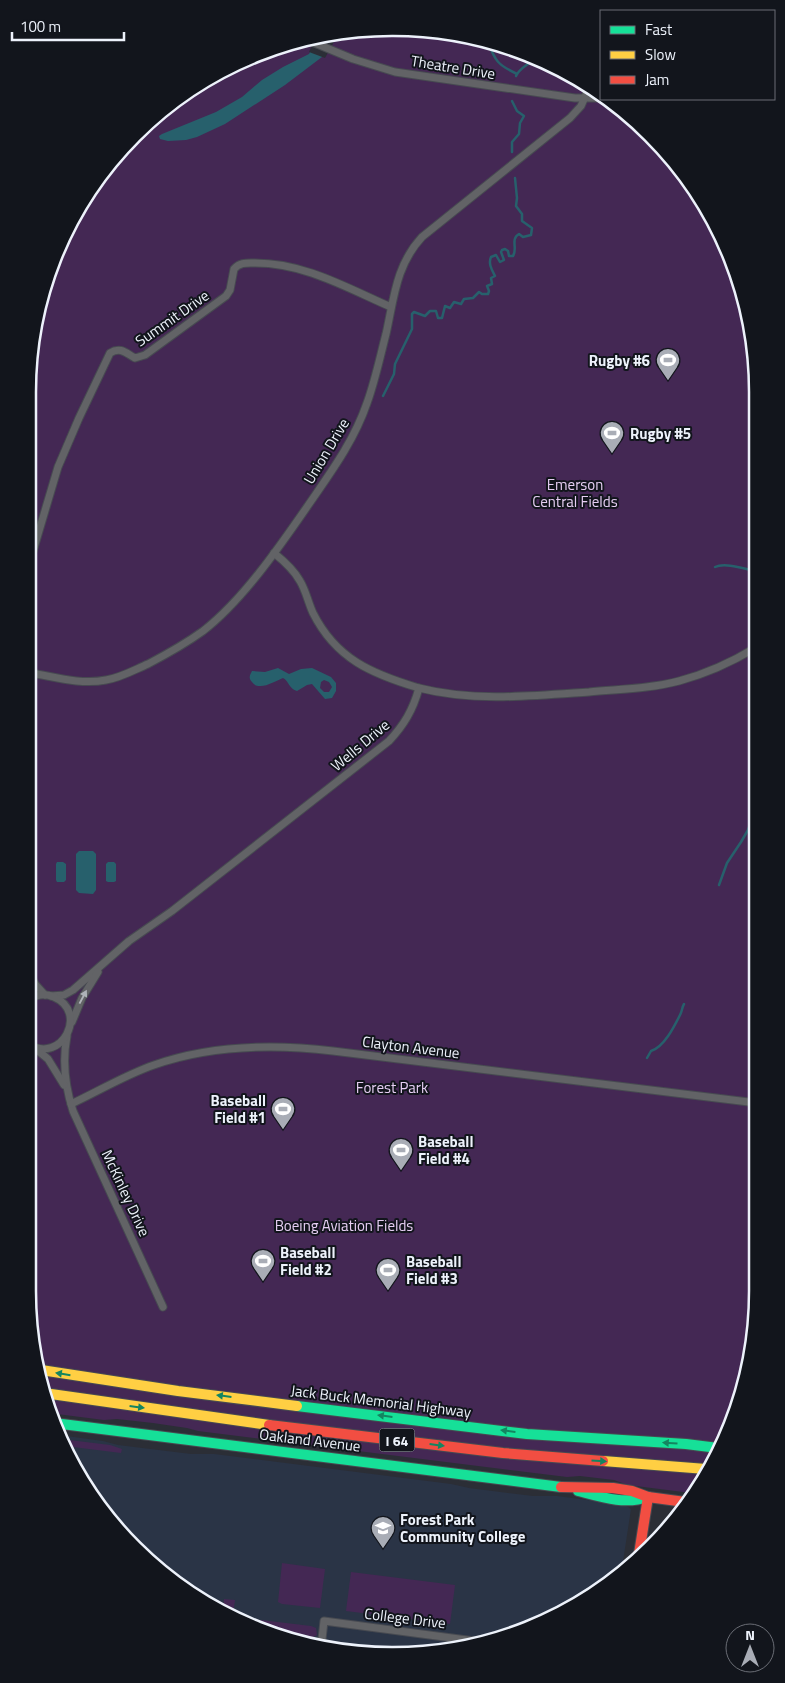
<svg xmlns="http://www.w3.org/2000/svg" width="785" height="1683" viewBox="0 0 785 1683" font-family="'Titillium Web',sans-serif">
	<rect width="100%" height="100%" fill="#2b2e36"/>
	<polygon fill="#2a3446" points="59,1435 103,1441 118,1445 191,1454 214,1454 451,1484 469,1488 533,1496 557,1496 625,1505 631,1509 622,1568 575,1607 463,1649 392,1655 322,1649 210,1607 118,1531 76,1473"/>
	<g fill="#442854">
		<polygon points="392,28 463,34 532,55 601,95 601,99 608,99 614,103 682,170 730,253 754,345 757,1291 751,1361 730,1430 691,1493 628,1485 614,1480 580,1476 567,1477 198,1431 187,1428 153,1423 117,1419 104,1420 49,1413 47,1408 28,1290 28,392 34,322 55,253 89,190 134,135 189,89 253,55 321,35"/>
		<polygon points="61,1439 110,1445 122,1449 121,1453 73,1447 72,1455 68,1454"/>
		<polygon points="282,1563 325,1569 320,1608 282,1604 278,1602"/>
		<polygon points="351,1572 455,1585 450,1624 346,1611"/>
		<polygon points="224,1599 235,1600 233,1615 223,1611"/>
		<polygon points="261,1620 311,1626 316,1628 317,1635 307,1641 307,1635 277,1632 260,1625"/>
	</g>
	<g fill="#27606c" fill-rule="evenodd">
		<polygon points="334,33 322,57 285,85 225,124 197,137 186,140 168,141 160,139 159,136 162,134 216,112 242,97 262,80 283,67 309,54 319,35"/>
		<path d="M278,668L289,674L301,669L312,668L331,677L336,683V691L332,698L325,699L312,684L307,685L297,691C289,689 289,681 283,678C275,681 259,692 252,682C248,678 250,675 252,671L265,672ZM324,680L329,682L332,687L329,692H324L320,688L321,682Z"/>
		<polygon points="79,851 93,851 96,854 96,890 93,894 79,893 76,890 76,854"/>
		<polygon points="57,862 63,862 66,864 66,880 64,882 57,882 56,880 56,864"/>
		<polygon points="108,862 114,862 116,864 116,881 114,882 108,882 106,881 106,864"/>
	</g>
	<polygon fill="#2b2e36" points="319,35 334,42 325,58 309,52 316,36"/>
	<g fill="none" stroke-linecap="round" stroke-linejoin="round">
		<g stroke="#27606c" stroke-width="2.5">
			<path d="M488,42C495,61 498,65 517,74"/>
			<path d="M516,76C519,68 530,64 536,57"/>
			<polyline points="512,152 512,142 519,134 520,123 524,116 517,111 512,101"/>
			<path d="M383,396L394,374L395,364L412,329V314L414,312L425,316L430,311H436L438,318H442L445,306L450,308L454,302L461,304L464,299L473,298L479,292L482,294H488L489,291L487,286L492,284L491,278L495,276C492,270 488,264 491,257L496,255L500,262L504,260L501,252L502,250L505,249L508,251L509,256H513C518,249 510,239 519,234L523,237L531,235L532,228L522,221V214L516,206L517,198L515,178"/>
			<path d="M715,567C725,562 745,569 755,571"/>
			<polyline points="719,885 727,863 741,842 748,830 756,807"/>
			<path d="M647,1058L651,1051C664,1047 674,1027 680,1015C682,1012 682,1007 684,1004"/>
		</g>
		<g stroke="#474a51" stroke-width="9">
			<g id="street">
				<polyline points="305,39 353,59 395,72 575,98 601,98"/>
				<path d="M274,553C284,561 294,570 300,581C306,591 308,602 313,613C336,659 372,674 419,688"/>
				<path d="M28,568L58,467L79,418L110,353C121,346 127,354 135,358L145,355L226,296L230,290L234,269C240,262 247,263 255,263C305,263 347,288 391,307"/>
				<path d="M31,673C55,677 81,685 106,680C120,678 134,670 148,664C167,654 185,644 203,631C243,600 280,546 309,504C331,472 354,441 367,403C375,381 380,357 386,334C394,298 396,265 422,237L570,118L581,106L589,88"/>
				<path d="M28,697C31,678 33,659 28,640"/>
				<polyline points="28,970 35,984 45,995"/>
				<path d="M51,996L64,995L73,990L129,941L172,911L389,741C404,725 413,710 419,688C474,702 532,696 589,692C619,689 649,689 679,681C705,674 732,662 755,648"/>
				<polyline points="72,1022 82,998 98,972"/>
				<path d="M67,1036C62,1062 65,1086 73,1111L163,1307"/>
				<path d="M28,1044C62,1065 89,1012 54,997C45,993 36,995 28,1000"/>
				<polyline points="36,1049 48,1059 64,1085"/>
				<path d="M71,1104C99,1091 125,1075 154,1065C211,1045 274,1044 333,1051L757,1103"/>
				<polyline points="321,1648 324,1621 482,1642"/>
			</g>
		</g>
		<g stroke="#474a51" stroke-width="12">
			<g id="fast">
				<polyline points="297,1406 527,1434 686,1444 718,1448"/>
				<polyline points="54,1423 561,1487"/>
				<path d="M578,1491C601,1497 624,1505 648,1497"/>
			</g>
		</g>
		<g stroke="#474a51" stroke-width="12">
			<g id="slow">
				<polyline points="41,1370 178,1391 297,1406"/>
				<polyline points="44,1393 269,1425"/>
				<polyline points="603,1461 706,1469"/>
			</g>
		</g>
		<g stroke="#474a51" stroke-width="12">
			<g id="jam">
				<polyline points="269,1425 503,1453 603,1461"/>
				<polyline points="561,1487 613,1488 632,1491 648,1497 685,1502"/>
				<polyline points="639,1554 648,1497"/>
			</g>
		</g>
		<use href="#street" stroke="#626366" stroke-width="7"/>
		<use href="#fast" stroke="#16e098" stroke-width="10"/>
		<use href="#slow" stroke="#ffcf43" stroke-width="10"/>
		<use href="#jam" stroke="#f24e42" stroke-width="10"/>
	</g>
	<defs><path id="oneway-solid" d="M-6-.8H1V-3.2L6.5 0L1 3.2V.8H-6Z" transform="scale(1.25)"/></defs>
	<use fill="#aeb2b8" href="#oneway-solid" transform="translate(83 997) rotate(-62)"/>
	<g fill="#148560">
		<use href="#oneway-solid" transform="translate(63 1374) rotate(-171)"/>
		<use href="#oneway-solid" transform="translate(224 1396) rotate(-173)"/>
		<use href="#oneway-solid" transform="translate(137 1407) rotate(7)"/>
		<use href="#oneway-solid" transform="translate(385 1416) rotate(-173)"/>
		<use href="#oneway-solid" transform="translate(508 1431) rotate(-173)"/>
		<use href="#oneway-solid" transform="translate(670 1443) rotate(-176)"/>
		<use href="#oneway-solid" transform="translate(437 1445) rotate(7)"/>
		<use href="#oneway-solid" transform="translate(599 1461) rotate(3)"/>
	</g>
	<defs>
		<g id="stadium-pin" transform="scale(1.25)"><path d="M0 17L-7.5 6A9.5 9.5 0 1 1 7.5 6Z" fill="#a9adb6" stroke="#12151c"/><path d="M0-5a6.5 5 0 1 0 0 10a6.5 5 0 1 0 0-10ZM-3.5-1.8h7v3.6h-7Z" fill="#fff"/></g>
		<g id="university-pin" transform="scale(1.25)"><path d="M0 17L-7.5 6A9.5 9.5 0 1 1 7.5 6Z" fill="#a9adb6" stroke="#12151c"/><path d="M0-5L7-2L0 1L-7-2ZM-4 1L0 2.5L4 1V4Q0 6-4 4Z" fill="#fff"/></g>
	</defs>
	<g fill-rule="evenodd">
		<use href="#stadium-pin" x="668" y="360"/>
		<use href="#stadium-pin" x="612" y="433"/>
		<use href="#stadium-pin" x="283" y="1109"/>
		<use href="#stadium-pin" x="401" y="1150"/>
		<use href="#stadium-pin" x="263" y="1261"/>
		<use href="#stadium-pin" x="388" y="1270"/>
		<use href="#university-pin" x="383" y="1528"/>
	</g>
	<g text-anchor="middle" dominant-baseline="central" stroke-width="4" stroke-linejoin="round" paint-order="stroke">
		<rect fill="#12151c" stroke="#abb0b8" stroke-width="1" x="379.5" y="1428.5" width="35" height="23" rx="4"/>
		<g font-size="14" font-weight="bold" fill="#edf2fb">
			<text x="397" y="1440">I 64</text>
		</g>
		<g font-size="15" fill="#edf2fb" stroke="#12151c">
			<text transform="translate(453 67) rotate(9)">Theatre Drive</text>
			<text transform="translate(172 318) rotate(-35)">Summit Drive</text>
			<text transform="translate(326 451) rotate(-59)">Union Drive</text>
			<text transform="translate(360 745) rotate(-40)">Wells Drive</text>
			<text transform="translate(411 1047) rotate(7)">Clayton Avenue</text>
			<text transform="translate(126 1193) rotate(65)">McKinley Drive</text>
			<text transform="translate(381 1401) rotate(7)">Jack Buck Memorial Highway</text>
			<text transform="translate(310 1440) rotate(7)">Oakland Avenue</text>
			<text transform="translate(405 1618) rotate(7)">College Drive</text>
		</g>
		<g font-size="15" font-weight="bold" fill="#edf2fb" stroke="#12151c" text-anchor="start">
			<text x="650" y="360" text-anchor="end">Rugby #6</text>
			<text x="630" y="433">Rugby #5</text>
			<text x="266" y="1100" text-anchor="end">Baseball<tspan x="266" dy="17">Field #1</tspan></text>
			<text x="418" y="1141">Baseball<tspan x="418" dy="17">Field #4</tspan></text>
			<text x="280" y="1252">Baseball<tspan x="280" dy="17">Field #2</tspan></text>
			<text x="406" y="1261">Baseball<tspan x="406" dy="17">Field #3</tspan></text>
			<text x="400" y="1519">Forest Park<tspan x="400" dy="17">Community College</tspan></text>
		</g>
		<g font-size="15" fill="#e6cef3" stroke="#12151c">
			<text x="575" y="484">Emerson<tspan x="575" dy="17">Central Fields</tspan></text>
			<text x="392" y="1087">Forest Park</text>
			<text x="344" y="1225">Boeing Aviation Fields</text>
		</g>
	</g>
	<path d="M0 0H785V1683H0ZM392 36H393A356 356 0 0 1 749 392V1291A356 356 0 0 1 393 1647H392A356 356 0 0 1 36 1291V392A356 356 0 0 1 392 36Z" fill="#12151c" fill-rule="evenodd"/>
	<path fill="none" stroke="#edf2fb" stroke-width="2.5" d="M392 36H393A356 356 0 0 1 749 392V1291A356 356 0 0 1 393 1647H392A356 356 0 0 1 36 1291V392A356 356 0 0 1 392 36Z"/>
	<rect x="600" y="10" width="175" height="90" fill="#12151c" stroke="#6a6d75"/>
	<rect x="610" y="26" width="25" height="8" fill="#16e098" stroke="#6a6d75"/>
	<text x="645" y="35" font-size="15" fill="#edf2fb">Fast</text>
	<rect x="610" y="51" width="25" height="8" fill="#ffcf43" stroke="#6a6d75"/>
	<text x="645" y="60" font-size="15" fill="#edf2fb">Slow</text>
	<rect x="610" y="76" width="25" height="8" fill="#f24e42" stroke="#6a6d75"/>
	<text x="645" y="85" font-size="15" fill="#edf2fb">Jam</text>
	<g transform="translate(750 1648)"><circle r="24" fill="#12151c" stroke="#6a6d75"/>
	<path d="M0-4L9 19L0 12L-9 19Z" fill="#a9adb6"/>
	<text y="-8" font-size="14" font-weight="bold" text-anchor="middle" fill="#edf2fb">N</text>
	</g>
	<path d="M12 32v8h112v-8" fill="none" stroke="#edf2fb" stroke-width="2.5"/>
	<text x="20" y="32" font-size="15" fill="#edf2fb" stroke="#12151c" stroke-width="4" paint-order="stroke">100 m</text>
</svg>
